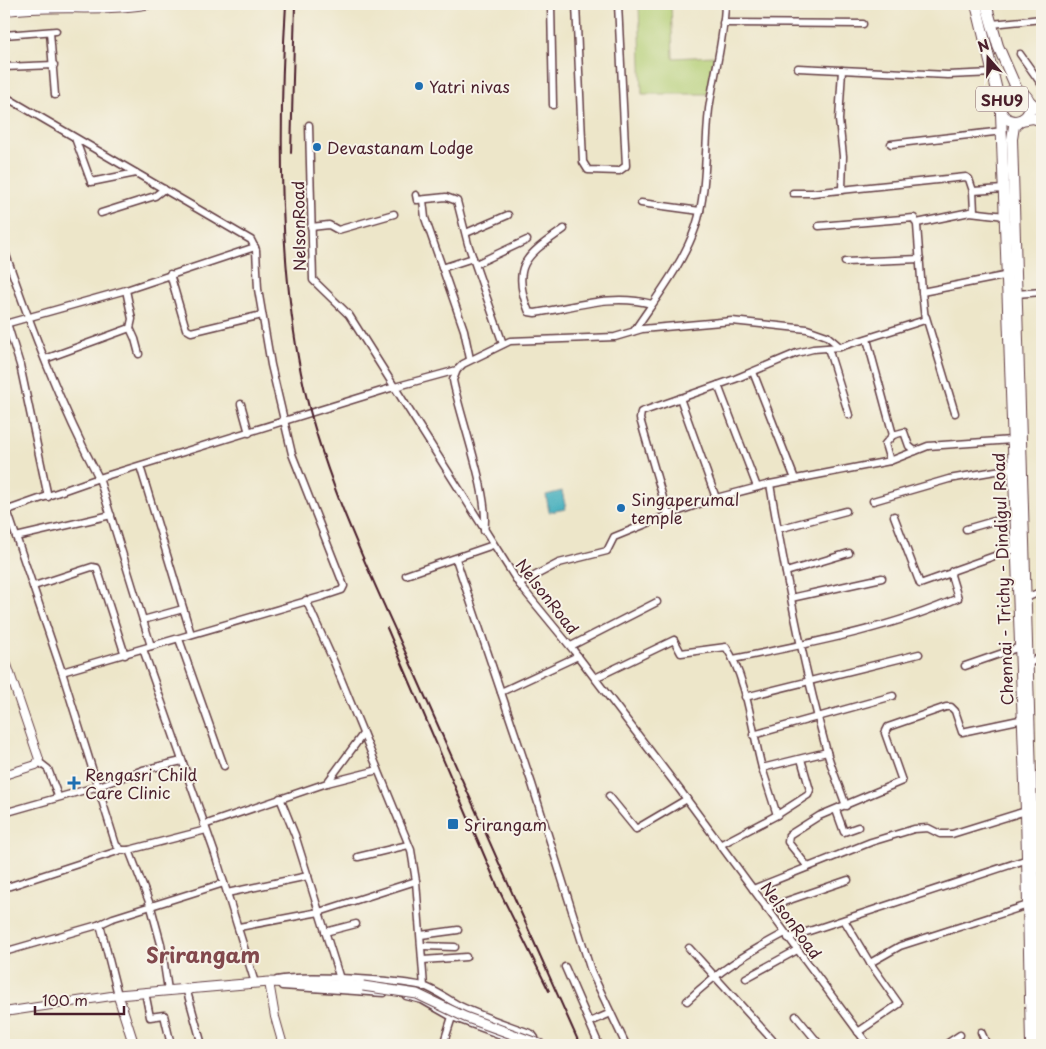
<svg xmlns="http://www.w3.org/2000/svg" width="1046" height="1049" viewBox="0 0 1046 1049" font-family="'Playpen Sans',sans-serif">
	<rect width="100%" height="100%" fill="#f7f3e8"/>
	<filter id="ink" filterUnits="userSpaceOnUse"><feTurbulence type="fractalNoise" baseFrequency=".02" numOctaves="2"/><feDisplacementMap in="SourceGraphic" scale="10" xChannelSelector="R" yChannelSelector="G"/><feConvolveMatrix kernelMatrix="1 2 1 2 8 2 1 2 1" color-interpolation-filters="sRGB"/></filter>
	<filter id="wash" filterUnits="userSpaceOnUse"><feTurbulence type="fractalNoise" baseFrequency=".0096" numOctaves="4" result="noise"/><feDisplacementMap in="SourceGraphic" scale="20" xChannelSelector="R" yChannelSelector="G"/><feGaussianBlur stdDeviation="1.12" result="paint"/><feColorMatrix in="noise" values="0 0 0 0 0 0 0 0 0 0 0 0 0 0 0 0 0 1.4 0 .05"/><feComposite in="paint" operator="in"/></filter>
	<g filter="url(#wash)">
		<rect width="100%" height="100%" fill="#ede6c9"/>
		<polygon fill="#b3ce74" stroke="#7e7650" points="639,4 671,4 673,58 714,56 707,94 642,94"/>
		<polygon fill="#3dacbb" stroke="#446673" points="562,491 566,509 549,512 546,495"/>
	</g>
	<g filter="url(#ink)">
		<g fill="none" stroke-linecap="round" stroke-linejoin="round">
			<g stroke="#623d43" stroke-width="9">
				<g id="minor">
					<polyline points="551,4 553,105"/>
					<polyline points="576,4 583,162 588,170 619,171 626,166 618,4"/>
					<polyline points="723,23 863,24"/>
					<polyline points="992,24 1042,19"/>
					<polyline points="50,32 55,95"/>
					<polyline points="4,35 56,31"/>
					<polyline points="1020,54 1042,85"/>
					<polyline points="4,67 54,65"/>
					<polyline points="798,68 948,75 994,73"/>
					<polyline points="4,96 251,240 256,250 258,289 271,365 292,454 344,586 342,590 324,596 62,672"/>
					<polyline points="309,125 313,280 349,315 519,584 574,651 680,790 868,1045"/>
					<polyline points="75,138 91,182 136,173"/>
					<polyline points="891,144 1003,131"/>
					<polyline points="842,190 843,156 839,120 842,70"/>
					<polyline points="973,191 974,212"/>
					<polyline points="793,193 812,193 966,177 969,179 973,191 1004,189"/>
					<polyline points="416,195 417,200 446,197 457,201 468,244 503,344"/>
					<polyline points="423,200 425,218 464,330 470,359"/>
					<polyline points="641,203 700,211"/>
					<polyline points="101,213 155,196 164,189"/>
					<polyline points="917,223 970,212 1005,216"/>
					<polyline points="819,226 914,218 917,225 922,292"/>
					<polyline points="311,227 329,225 338,230 394,214"/>
					<path d="M564,229C529,254 509,264 529,312L535,313C576,307 611,293 652,304"/>
					<polyline points="466,233 508,215"/>
					<path d="M4,249C31,327 60,405 99,478L391,388L457,370"/>
					<polyline points="845,262 920,259"/>
					<polyline points="476,264 527,240"/>
					<polyline points="442,268 473,258"/>
					<polyline points="170,274 186,329 191,332 262,315"/>
					<polyline points="1016,294 1042,292"/>
					<polyline points="926,317 955,413"/>
					<polyline points="7,323 20,365 48,497"/>
					<polyline points="5,324 126,290"/>
					<polyline points="130,328 135,339 139,354"/>
					<path d="M634,331C656,298 683,264 696,226C707,193 705,145 709,109C714,74 724,40 725,4"/>
					<polyline points="867,339 893,435"/>
					<polyline points="828,348 849,415"/>
					<polyline points="45,359 130,328 132,319 126,290 255,247"/>
					<polyline points="753,372 795,479"/>
					<polyline points="718,385 757,487"/>
					<polyline points="680,398 716,498"/>
					<polyline points="241,404 249,433"/>
					<polyline points="890,461 885,444 893,435 904,432 909,446 915,451"/>
					<polyline points="140,466 191,634"/>
					<polyline points="770,484 716,498 668,515 640,419 641,412 735,379 797,353 813,349 840,347"/>
					<polyline points="4,501 62,672 116,845 122,850 129,850 206,830"/>
					<polyline points="873,501 949,479 1013,468"/>
					<polyline points="5,511 99,478 151,646"/>
					<polyline points="894,516 920,584 951,573"/>
					<polyline points="778,529 846,511"/>
					<polyline points="966,529 1015,515"/>
					<path d="M484,531C491,498 460,418 453,380L457,370L463,364L510,341L615,337L642,329L732,321L807,329L827,336L840,347L925,320L922,292L1009,275"/>
					<polyline points="16,537 111,515"/>
					<polyline points="456,559 532,784 591,971 626,1045"/>
					<polyline points="786,572 849,553"/>
					<polyline points="406,575 493,545"/>
					<polyline points="519,584 559,563 607,551 614,537 668,515"/>
					<polyline points="34,586 92,567 97,568 125,655"/>
					<polyline points="791,598 882,578"/>
					<polyline points="1024,599 1042,591"/>
					<polyline points="306,600 334,662 411,850 416,881 424,987"/>
					<polyline points="143,620 183,609"/>
					<polyline points="179,639 224,766"/>
					<polyline points="571,646 657,602"/>
					<polyline points="143,649 215,854 255,983"/>
					<path d="M733,659C806,644 890,629 958,598L951,575L952,571L1017,548"/>
					<polyline points="1028,664 1042,656"/>
					<polyline points="965,666 1020,647"/>
					<path d="M595,678L674,640L681,653L726,647C747,678 752,731 762,768L827,752"/>
					<polyline points="501,692 578,656"/>
					<polyline points="745,697 919,654"/>
					<polyline points="753,735 893,696"/>
					<polyline points="39,762 48,769 58,796"/>
					<polyline points="762,768 777,815"/>
					<polyline points="327,783 378,770"/>
					<polyline points="609,796 636,829 687,799"/>
					<polyline points="280,798 295,835 340,979"/>
					<path d="M846,806C840,788 832,770 827,752C803,664 785,574 770,484L890,461L928,446L1012,440"/>
					<polyline points="836,810 844,832 858,827"/>
					<polyline points="4,813 99,786 143,770 182,761"/>
					<polyline points="204,825 327,783 363,734"/>
					<polyline points="720,845 777,815 808,795 810,790 801,759"/>
					<polyline points="129,850 151,907 161,944 168,990"/>
					<polyline points="358,857 408,845"/>
					<polyline points="808,867 788,842 789,835 819,816 902,781 885,733 888,727 946,707 951,707 955,711 962,732 1024,719"/>
					<polyline points="4,888 121,850"/>
					<polyline points="753,889 871,842 914,829 928,828 940,834 952,834 1042,806"/>
					<polyline points="227,893 308,876"/>
					<polyline points="766,908 848,880"/>
					<polyline points="844,920 870,963 899,1004 858,1032"/>
					<polyline points="98,925 113,918 224,883"/>
					<polyline points="239,927 319,912 416,881"/>
					<polyline points="325,932 356,924"/>
					<polyline points="421,935 458,930"/>
					<polyline points="788,938 1028,859"/>
					<polyline points="422,946 455,947"/>
					<polyline points="689,948 777,1045"/>
					<polyline points="4,952 98,925 101,928 118,995"/>
					<polyline points="423,960 466,957"/>
					<polyline points="870,963 900,946 1028,905"/>
					<polyline points="565,967 599,1045"/>
					<polyline points="746,978 797,950"/>
					<path d="M277,980C303,974 396,980 423,986C436,990 448,1000 460,1006C483,1017 508,1025 532,1034L535,1038V1045"/>
					<polyline points="282,986 384,993"/>
					<polyline points="186,988 202,1045"/>
					<polyline points="145,992 150,1017 164,1015 171,1045"/>
					<polyline points="406,996 422,1000 452,1017 528,1045"/>
					<path d="M687,1001C721,969 744,955 785,933"/>
					<polyline points="796,1016 820,1045"/>
					<polyline points="590,1022 611,1013"/>
					<polyline points="981,1032 987,1045"/>
					<polyline points="443,1045 452,1017"/>
					<polyline points="945,1045 960,1035"/>
				</g>
			</g>
			<g stroke="#623d43" stroke-width="10">
				<g id="tertiary">
					<polyline points="4,656 39,759 36,765 4,775"/>
					<polyline points="269,982 275,1017 283,1045"/>
					<polyline points="4,1012 118,995"/>
				</g>
			</g>
			<g stroke="#623d43" stroke-width="11">
				<g id="secondary">
					<path d="M4,11C51,4 101,12 148,4"/>
					<polyline points="134,1045 118,995 269,982 363,986"/>
				</g>
			</g>
			<g stroke="#623d43" stroke-width="12">
				<g id="primary">
					<polyline points="1028,100 1042,112"/>
					<polyline points="1021,120 1033,118 1042,121"/>
				</g>
			</g>
			<g stroke="#623d43" stroke-width="12">
				<g id="trunk">
					<polyline points="976,4 1000,103"/>
					<polyline points="986,4 998,46 1018,92"/>
					<circle cx="1015" cy="106" r="15"/>
					<polyline points="1001,113 1026,811 1031,1045"/>
					<polyline points="1021,120 1014,126 1012,139 1039,1045"/>
				</g>
			</g>
			<use href="#minor" stroke="#fff" stroke-width="6"/>
			<use href="#tertiary" stroke="#fff" stroke-width="8"/>
			<use href="#secondary" stroke="#fff" stroke-width="9"/>
			<use href="#primary" stroke="#fff" stroke-width="10"/>
			<use href="#trunk" stroke="#fff" stroke-width="10"/>
			<g stroke="#4a1f2b" stroke-width="2">
				<path d="M286,4C279,122 278,257 301,373C322,476 369,571 412,667C467,793 524,919 580,1045"/>
				<polyline points="291,153 295,4"/>
				<polyline points="387,628 499,890 549,991"/>
			</g>
			<g stroke="#623d43" stroke-width="11" stroke-linecap="butt">
				<polyline id="secondary-bridge" points="363,986 417,994 465,1017 542,1045"/>
			</g>
			<use href="#secondary-bridge" stroke="#fff" stroke-width="9"/>
		</g>
	</g>
	<g fill="#1f6fb2" stroke="#f7f3e8" stroke-width="2">
		<circle cx="419" cy="86" r="5"/>
		<circle cx="317" cy="147" r="5"/>
		<circle cx="621" cy="508" r="5"/>
		<path d="M71.5 775.5h5v5h5v5h-5v5h-5v-5h-5v-5h5z"/>
		<rect x="447" y="818" width="12" height="12" rx="2.5"/>
	</g>
	<g text-anchor="middle" dominant-baseline="central" stroke-width="4" stroke-linejoin="round" paint-order="stroke">
		<rect fill="#f7f3e8" stroke="#7e5f64" stroke-width="1" x="976" y="86.5" width="52" height="25" rx="4"/>
		<g font-size="15" font-weight="bold" fill="#4a1f2b">
			<text x="1002" y="99">SHU9</text>
		</g>
		<g font-size="16" fill="#4a1f2b" stroke="#f7f3e8" text-anchor="start">
			<text x="429" y="86">Yatri nivas</text>
			<text x="327" y="147">Devastanam Lodge</text>
			<text x="631" y="499">Singaperumal<tspan x="631" dy="18">temple</tspan></text>
			<text x="85" y="774">Rengasri Child<tspan x="85" dy="18">Care Clinic</tspan></text>
			<text x="464" y="824">Srirangam</text>
		</g>
		<g font-size="16" fill="#4a1f2b" stroke="#f7f3e8">
			<text transform="translate(298 226) rotate(-91)">NelsonRoad</text>
			<text transform="translate(1002 579) rotate(-92)">Chennai - Trichy - Dindigul Road</text>
			<text transform="translate(548 596) rotate(52)">NelsonRoad</text>
			<text transform="translate(792 920) rotate(54)">NelsonRoad</text>
		</g>
		<g font-size="21" font-weight="bold" fill="#82494d" stroke="#f7f3e8">
			<text x="203" y="954">Srirangam</text>
		</g>
	</g>
	<rect width="1046" height="1049" fill="none" stroke="#f7f3e8" stroke-width="20"/>
	<g transform="translate(988 58) rotate(340)" stroke="#f7f3e8" stroke-width="4" paint-order="stroke">
	<path d="M0-4L9 19L0 12L-9 19Z" fill="#4a1f2b"/>
	<text y="-8" font-size="14" font-weight="bold" text-anchor="middle" fill="#4a1f2b">N</text>
	</g>
	<path d="M35 1006v8h89v-8" fill="none" stroke="#4a1f2b" stroke-width="2.5"/>
	<text x="42" y="1006" font-size="15" fill="#4a1f2b" stroke="#f7f3e8" stroke-width="4" paint-order="stroke">100 m</text>
</svg>
